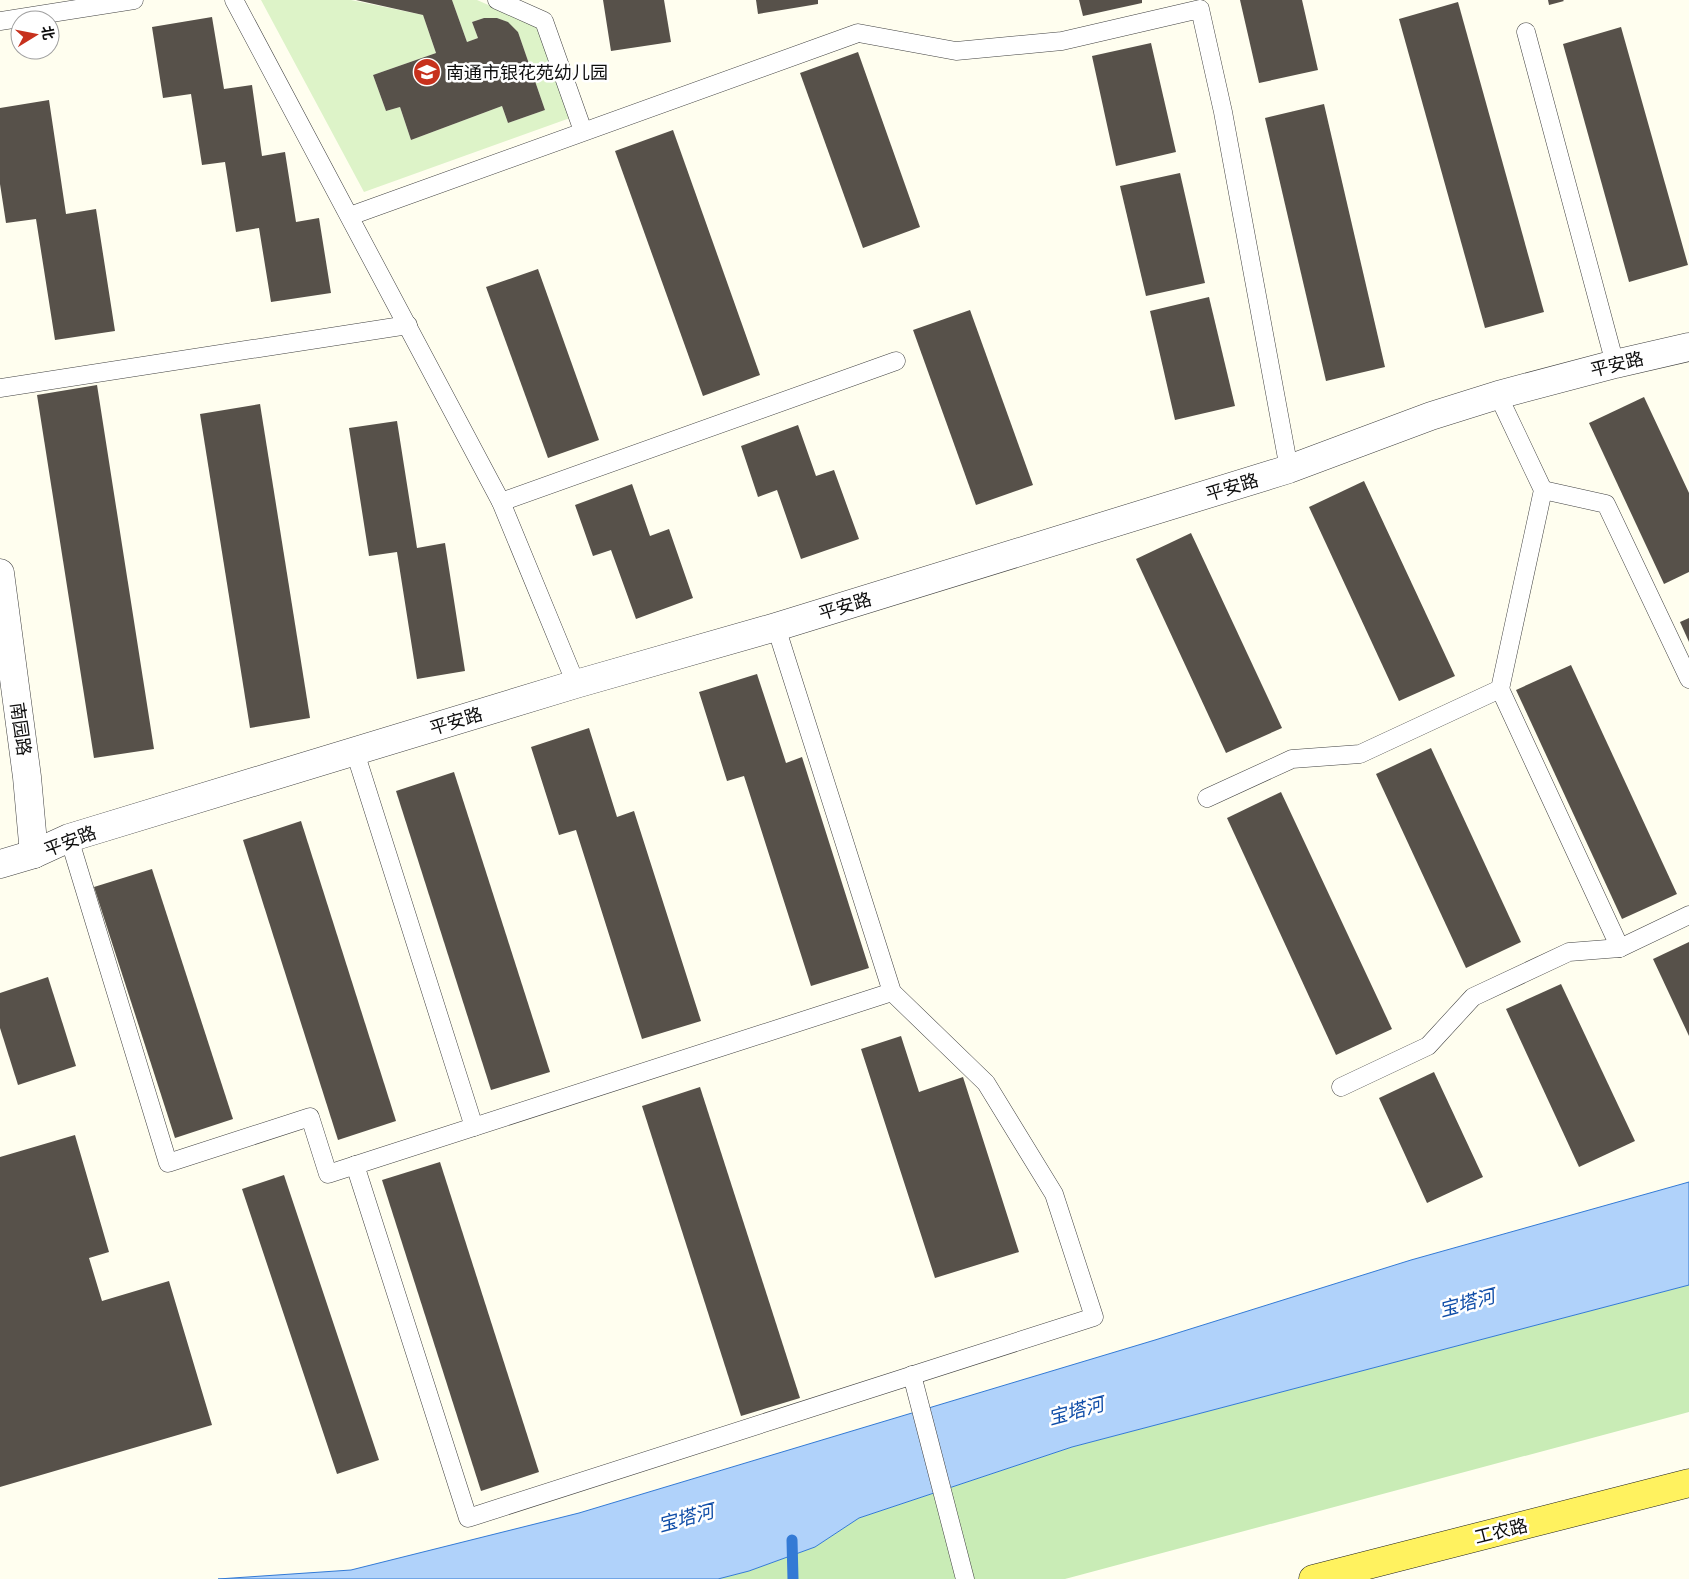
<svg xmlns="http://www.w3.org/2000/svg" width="1689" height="1579" viewBox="0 0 1689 1579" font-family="'Roboto Serif','Noto Sans SC',serif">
	<rect width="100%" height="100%" fill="#fffeef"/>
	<polygon fill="#c9ecb6" points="1689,1285 1689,1412 1065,1579 718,1579 749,1571 815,1547 859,1518 1072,1447"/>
	<polygon fill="#ddf3c8" points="261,0 351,0 423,15 436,53 373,75 386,111 400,107 411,140 502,106 508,123 545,110 518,32 507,22 497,18 484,18 472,22 478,38 467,42 452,0 477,0 538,27 570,118 364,192"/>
	<polygon fill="#b0d2fa" stroke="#337ad5" points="1689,1182 1689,1285 1072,1447 859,1518 815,1547 749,1571 718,1579 218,1579 351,1570 579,1513 1155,1340 1411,1260"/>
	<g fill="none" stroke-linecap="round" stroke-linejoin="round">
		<polyline stroke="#337ad5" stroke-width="11" points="792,1540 793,1579"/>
	</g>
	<g fill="#57514a">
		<polygon points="356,0 452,0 467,42 478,38 472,22 484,18 497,18 508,22 518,32 545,110 508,123 502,106 411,140 400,107 386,111 373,75 436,53 423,15"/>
		<polygon points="603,0 664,0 671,42 611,51"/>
		<polygon points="756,0 818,0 818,4 758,14"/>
		<polygon points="1079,0 1142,0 1142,3 1083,16"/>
		<polygon points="1240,0 1302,0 1318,70 1259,83"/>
		<polygon points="1548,0 1563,0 1564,1 1549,5"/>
		<polygon points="1458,2 1544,312 1485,328 1399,19"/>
		<polygon points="212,17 224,89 252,85 262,156 285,152 296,222 319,218 331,293 271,302 259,228 236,232 225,162 202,165 191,94 163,98 152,27"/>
		<polygon points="1621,27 1688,265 1629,282 1563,44"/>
		<polygon points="1151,43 1176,152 1116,166 1092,56"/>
		<polygon points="858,52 920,227 863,248 800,73"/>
		<polygon points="49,100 66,214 96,209 115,331 55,340 36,219 6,223 0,184 0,108"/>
		<polygon points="1324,104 1385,367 1326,381 1265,118"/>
		<polygon points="673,130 760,375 703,396 615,151"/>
		<polygon points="1180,173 1205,283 1146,296 1120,186"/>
		<polygon points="538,269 599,440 548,458 486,287"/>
		<polygon points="1209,297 1235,406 1175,420 1150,311"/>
		<polygon points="970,310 1033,485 976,505 913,330"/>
		<polygon points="97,385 154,749 94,758 37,395"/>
		<polygon points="1644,397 1689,493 1689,572 1664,584 1589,423"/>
		<polygon points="260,404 310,718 250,728 200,414"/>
		<polygon points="397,421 417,548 445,543 465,671 417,679 397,552 369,556 349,428"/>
		<polygon points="798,425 816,476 834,470 859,539 801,559 777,490 758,497 741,446"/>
		<polygon points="1364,481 1455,676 1399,701 1309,507"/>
		<polygon points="632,484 650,536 669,529 693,598 636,619 611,550 593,556 575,505"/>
		<polygon points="1191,533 1282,728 1226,753 1136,559"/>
		<polygon points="1689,618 1689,642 1680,622"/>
		<polygon points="1571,665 1677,894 1622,919 1516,690"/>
		<polygon points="757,674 786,763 802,757 869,968 811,986 744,776 727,781 699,692"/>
		<polygon points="589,728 617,817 634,811 701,1021 642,1039 576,830 559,835 531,747"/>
		<polygon points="1431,748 1521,942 1466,968 1376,774"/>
		<polygon points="454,772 550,1072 491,1090 396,791"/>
		<polygon points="1281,792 1392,1029 1336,1055 1227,818"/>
		<polygon points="301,821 396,1121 338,1140 243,840"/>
		<polygon points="152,869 233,1119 175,1138 94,887"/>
		<polygon points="1689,942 1689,1036 1653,959"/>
		<polygon points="48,977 76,1066 18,1085 0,1028 0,993"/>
		<polygon points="1561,984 1635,1141 1579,1167 1506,1009"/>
		<polygon points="901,1036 919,1092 963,1077 1019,1252 935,1278 861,1049"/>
		<polygon points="1434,1072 1483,1177 1427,1203 1379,1098"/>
		<polygon points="700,1087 800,1398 741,1416 642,1106"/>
		<polygon points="75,1135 109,1252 89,1258 102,1301 169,1281 212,1425 0,1487 0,1157"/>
		<polygon points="440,1162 539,1472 481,1491 382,1180"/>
		<polygon points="284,1175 379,1460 337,1474 242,1189"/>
	</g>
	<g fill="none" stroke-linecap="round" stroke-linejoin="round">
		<g stroke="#414141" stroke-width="19">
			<g id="service">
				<polyline points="234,0 501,502 576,684"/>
				<polyline points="497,0 544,21 583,131"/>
				<polyline points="0,21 134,0"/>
				<polyline points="1526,32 1615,364"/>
				<polyline points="350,216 858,33 956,51 1062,41 1200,9 1223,112 1289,469"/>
				<polyline points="0,388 408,325"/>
				<polyline points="1543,490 1606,504 1689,679"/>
				<polyline points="501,502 896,361"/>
				<polyline points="1500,689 1620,948"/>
				<polyline points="355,752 474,1127"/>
				<polyline points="1207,798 1292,759 1360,754 1500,689 1543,490 1498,395"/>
				<polyline points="69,838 168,1163 310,1117 328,1174 892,992"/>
				<polyline points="1341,1087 1428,1046 1473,997 1569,952 1620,948 1689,915"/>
				<polyline points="355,1165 468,1518 1094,1317 1054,1194 986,1083 892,992 776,627"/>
				<polyline points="912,1375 965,1579"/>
			</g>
		</g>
		<g stroke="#414141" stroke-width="29">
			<polyline id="minor" points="0,573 27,777 34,854"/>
		</g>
		<g stroke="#414141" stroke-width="29">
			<polyline id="tertiary" points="0,864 34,854 69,838 576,684 776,627 1289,469 1431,416 1498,395 1615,364 1689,347"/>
		</g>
		<g stroke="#1f1f1f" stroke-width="29">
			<polyline id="primary" points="1313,1579 1689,1483"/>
		</g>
		<use href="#service" stroke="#fff" stroke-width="18"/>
		<use href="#minor" stroke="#fff" stroke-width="28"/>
		<use href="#tertiary" stroke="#fff" stroke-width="28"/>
		<use href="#primary" stroke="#fff25f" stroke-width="28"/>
	</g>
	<defs>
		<g id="school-disc" transform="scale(1.4375)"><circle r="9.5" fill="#c7311d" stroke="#fff"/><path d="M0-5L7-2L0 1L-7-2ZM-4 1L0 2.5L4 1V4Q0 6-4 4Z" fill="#fff"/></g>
	</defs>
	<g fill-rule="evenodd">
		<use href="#school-disc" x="427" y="72"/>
	</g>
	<g text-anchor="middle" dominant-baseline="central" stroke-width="5" stroke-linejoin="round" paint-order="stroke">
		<g font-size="18" fill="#0e0e0e" stroke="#fff" text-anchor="start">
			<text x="446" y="72">南通市银花苑幼儿园</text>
		</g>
		<g font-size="18" fill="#0e0e0e" stroke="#fff">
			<text transform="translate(1617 364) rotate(-14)">平安路</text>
			<text transform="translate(1232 487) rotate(-17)">平安路</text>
			<text transform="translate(845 606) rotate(-17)">平安路</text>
			<text transform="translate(456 721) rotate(-17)">平安路</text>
			<text transform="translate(21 729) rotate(82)">南园路</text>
			<text transform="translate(70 841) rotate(-21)">平安路</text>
			<text transform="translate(1501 1531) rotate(-14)">工农路</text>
		</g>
		<g font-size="19" font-style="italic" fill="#0f4da8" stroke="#fff">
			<text transform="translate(1467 1303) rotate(-15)">宝塔河</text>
			<text transform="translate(1076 1411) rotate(-15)">宝塔河</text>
			<text transform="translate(686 1518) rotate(-15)">宝塔河</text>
		</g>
	</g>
	<g transform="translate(35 35) rotate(80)"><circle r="24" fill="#ffffff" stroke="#9f9f9f"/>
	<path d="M0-4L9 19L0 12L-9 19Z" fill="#c7311d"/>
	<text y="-8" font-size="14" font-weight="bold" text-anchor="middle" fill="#0e0e0e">北</text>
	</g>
</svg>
